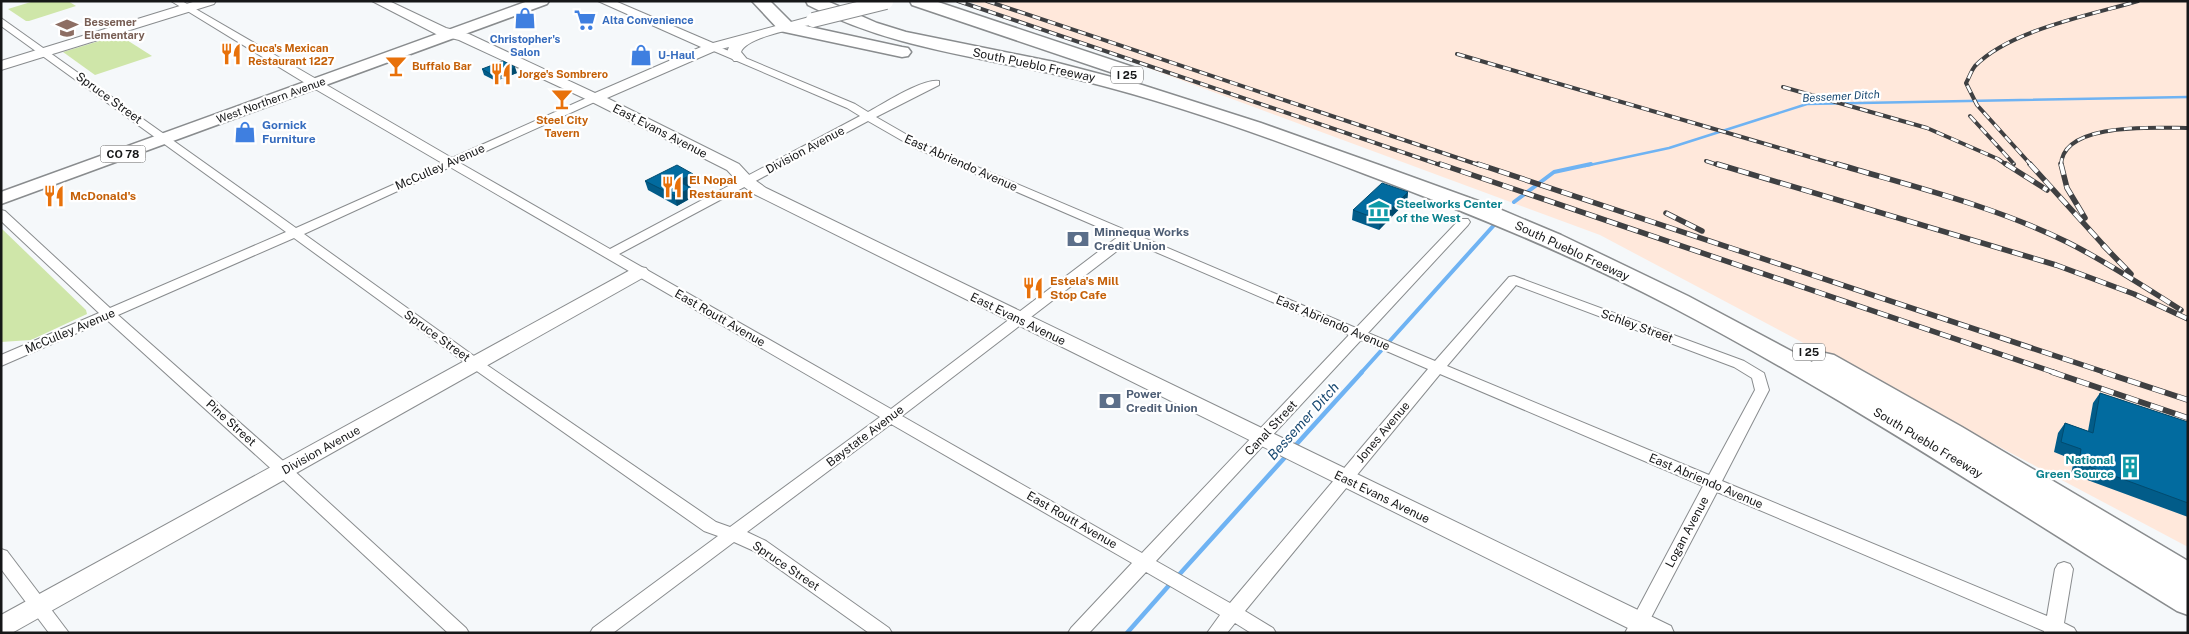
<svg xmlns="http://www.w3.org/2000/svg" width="2189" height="634" viewBox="0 0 2189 634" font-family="'Public Sans',sans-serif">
	<rect width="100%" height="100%" fill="#f5f8fa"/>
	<polygon fill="#ffe8db" points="967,1 2188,1 2188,547 1600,235"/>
	<g fill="#cfe6a9">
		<polygon points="34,1 68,1 76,6 29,21 26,21 8,9"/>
		<polygon points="119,35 152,56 95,75 63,52"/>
		<polygon points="1,228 86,310 87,314 31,340 1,342"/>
	</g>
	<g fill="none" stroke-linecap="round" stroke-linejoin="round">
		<polyline stroke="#6fb3f3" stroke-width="2.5" points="1585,166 1669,148 1807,104 2188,97"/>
		<g stroke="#6fb3f3" stroke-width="4">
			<polyline points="1514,202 1554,172 1591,164"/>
			<polyline points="1361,373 1495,224"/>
		</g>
		<g stroke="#6fb3f3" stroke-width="4.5">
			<polyline points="1294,447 1362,372"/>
			<polyline points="1177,577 1288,454"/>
			<polyline points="1127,633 1172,582"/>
		</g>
		<g stroke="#898c8e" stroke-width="2">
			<g id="street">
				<path d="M171,1H182L452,158L591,96H599L600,98L599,100L460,163L610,249L860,116L847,108L709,49L707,47L712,44L855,104L868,112C883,104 923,78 939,81V85L876,117L923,144L1356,328L1460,219H1468L1470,222L1468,225L1368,333L1435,361L1509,277L1514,276L1744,361L1764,373L1769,390L1722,481L2047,616L2055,569L2058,564L2064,562L2070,564L2073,569L2064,623L2074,628L2077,633H2044V631L1717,492L1643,633H1625L1703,486L1440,374L1245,611L1273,628L1276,633H1251L1235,623L1227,633H1207L1220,615L1146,572L1089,633H1068L1071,628L1132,563L891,424L747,532L766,541L889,628L892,633H869L754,551L734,542L613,633H590L593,628L718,536L704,531L471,367L294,238L118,315L290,467L466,628L469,633H448L278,475L107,320L1,366V355L99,313L1,221V210L5,211L110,308L286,232L1,26V18L296,228L442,163L310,86ZM868,121L915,148L1119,236L891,409L619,254ZM450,167L880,417L730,527L716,522L481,361L304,234ZM1130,241L1349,335L1142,553L902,416ZM1516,285L1734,367L1752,378L1755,390L1709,475L1447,366ZM1361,340L1428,369L1230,603L1156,561Z"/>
				<polygon points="1,549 7,551 69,633 49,633 1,569"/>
			</g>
		</g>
		<g stroke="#898c8e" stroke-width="2">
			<g id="secondary">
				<polygon points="196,1 216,1 214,4 1,70 1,61"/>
				<path d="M372,1H389L446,28L469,34L595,93L701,47L598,1H615L713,43L813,16L818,17L819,20L818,23C802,27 746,37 741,52L746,58L744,61H734L727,52L729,47L717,50L607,98L739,164L752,178L766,188L1671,626L1674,633H1638L754,194L740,184L727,170L590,101L459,40L436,34Z"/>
				<polygon points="640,267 646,268 649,272 646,276 12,633 1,633 1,615 634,268"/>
			</g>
		</g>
		<g stroke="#898c8e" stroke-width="3">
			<polygon id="primary" points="528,1 549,1 547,4 1,204 1,192"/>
		</g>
		<g stroke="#898c8e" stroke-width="3">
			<g id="highway">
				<polygon points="752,1 770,1 792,23 902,47 908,48 911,52 908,56 902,57 780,31"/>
				<path d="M806,1H827L877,23L906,32L1054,62L1142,85L1261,123L1379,165L1492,206L1561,235L1688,296L1812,362L1816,355L1825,353L1834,355L1962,427L2188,561V615L2177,611C2010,508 1844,397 1670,306C1570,254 1470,213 1365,174C1273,139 1180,105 1084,81C989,57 896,51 808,5Z"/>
				<polygon points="910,1 935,1 1139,69 1141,73 1139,77 1132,79 1125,77 912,5"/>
			</g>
		</g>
		<use href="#street" fill="#fff" fill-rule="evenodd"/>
		<use href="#secondary" fill="#fff" fill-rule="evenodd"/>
		<use href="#primary" fill="#fff" fill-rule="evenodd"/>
		<use href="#highway" fill="#fff" fill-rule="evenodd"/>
		<g stroke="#3f4042" stroke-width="4">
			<g id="rail-far2">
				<polyline points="958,1 1443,166"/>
				<polyline points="987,1 1482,166"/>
				<polyline points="1457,54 1841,166"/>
				<polyline points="1783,87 1927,128 1998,159 2008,166"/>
				<polyline points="1970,116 2014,164"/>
				<polyline points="1706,161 1721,166"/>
				<path d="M2032,166L1977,105L1966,83C1969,78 1971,71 1975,66C2010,30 2091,15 2138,1"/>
				<path d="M2061,166C2061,121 2158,128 2188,128"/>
			</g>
		</g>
		<g stroke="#3f4042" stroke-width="5.5">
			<g id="rail-far1">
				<polyline points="1440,164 2056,373"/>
				<polyline points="1478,164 2107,373"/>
				<polyline points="1717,164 2056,265 2134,294 2188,319"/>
				<path d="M1837,164C1914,187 1994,206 2067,242C2107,262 2143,286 2181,310"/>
				<polyline points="2006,164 2047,190"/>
				<polyline points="2030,164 2107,249"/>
				<polyline points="2061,164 2067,188 2085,218"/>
				<polyline points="1666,213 1702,231"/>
				<polyline points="2103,245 2131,274"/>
			</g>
		</g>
		<g stroke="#3f4042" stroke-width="6">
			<g id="rail">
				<polyline points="2052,372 2188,418"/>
				<polyline points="2103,372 2188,400"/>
			</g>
		</g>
		<use href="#rail-far2" stroke="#fff" stroke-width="2.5" stroke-dasharray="8" stroke-linecap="butt"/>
		<use href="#rail-far1" stroke="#fff" stroke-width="4" stroke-dasharray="11" stroke-linecap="butt"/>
		<use href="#rail" stroke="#fff" stroke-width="4.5" stroke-dasharray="13" stroke-linecap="butt"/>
		<g stroke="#898c8e" stroke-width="16" stroke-linecap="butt">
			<polyline id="secondary-bridge" points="813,20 886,2"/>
		</g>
		<use href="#secondary-bridge" stroke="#fff" stroke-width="14"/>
	</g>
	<g fill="#025c89">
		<polygon points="482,69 517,73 496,81 484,75"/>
		<polygon points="693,174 696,183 689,187 691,188 693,197 677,206 648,190 645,181"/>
		<polygon points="1408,192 1407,201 1379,230 1352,220 1353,210"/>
		<polygon points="2100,393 2188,422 2188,517 2071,474 2074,460 2054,452 2058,433 2065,423 2088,431 2093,403"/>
	</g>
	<g fill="#014b6f">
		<polygon points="515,67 517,73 496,81 494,76"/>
		<polygon points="693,174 696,183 681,191 678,181"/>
		<polygon points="691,188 693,197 677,206 675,196"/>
		<polygon points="1408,192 1407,201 1379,230 1380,220"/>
	</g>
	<g fill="#026b9f" stroke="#014b6f">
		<polygon points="503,61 515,67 494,76 482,69"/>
		<polygon points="677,165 693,174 678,181 691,188 675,196 645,181"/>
		<polygon points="1382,183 1408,192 1380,220 1353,210"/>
		<polygon points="2100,393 2188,422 2188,503 2079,463 2081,449 2061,442 2065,423 2093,433"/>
	</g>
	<defs>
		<g id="shop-bare" transform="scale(1.725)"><path d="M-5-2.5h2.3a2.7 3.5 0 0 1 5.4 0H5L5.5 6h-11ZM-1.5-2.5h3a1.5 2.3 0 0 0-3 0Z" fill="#3f7fe0" stroke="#fff" stroke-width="2.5" paint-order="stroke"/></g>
		<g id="supermarket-bare" transform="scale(1.725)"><path d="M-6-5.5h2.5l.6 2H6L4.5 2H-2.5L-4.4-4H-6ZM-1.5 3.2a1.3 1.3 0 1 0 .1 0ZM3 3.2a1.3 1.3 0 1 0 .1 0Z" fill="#3f7fe0" stroke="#fff" stroke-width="2.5" paint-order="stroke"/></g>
		<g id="school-bare" transform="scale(1.725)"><path d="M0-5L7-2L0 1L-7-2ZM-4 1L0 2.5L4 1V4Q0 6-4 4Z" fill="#8d6e63" stroke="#fff" stroke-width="2.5" paint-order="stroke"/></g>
		<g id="restaurant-bare" transform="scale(1.725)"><path d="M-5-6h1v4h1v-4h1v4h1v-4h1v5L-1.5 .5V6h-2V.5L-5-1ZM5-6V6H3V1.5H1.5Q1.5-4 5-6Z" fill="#e8710a" stroke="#fff" stroke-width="2.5" paint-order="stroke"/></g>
		<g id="bar-bare" transform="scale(1.725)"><path d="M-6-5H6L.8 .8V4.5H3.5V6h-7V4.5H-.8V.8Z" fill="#e8710a" stroke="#fff" stroke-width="2.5" paint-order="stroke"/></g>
		<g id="museum-bare" transform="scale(1.725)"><path d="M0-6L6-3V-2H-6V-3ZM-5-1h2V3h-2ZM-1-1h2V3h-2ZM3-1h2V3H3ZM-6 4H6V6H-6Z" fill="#0f9aa8" stroke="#fff" stroke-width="2.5" paint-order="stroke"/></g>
		<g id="bank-bare" transform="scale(1.725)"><path d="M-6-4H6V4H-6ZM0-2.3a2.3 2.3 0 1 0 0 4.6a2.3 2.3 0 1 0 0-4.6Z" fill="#5c6f8a" stroke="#fff" stroke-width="2.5" paint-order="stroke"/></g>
		<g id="building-bare" transform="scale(1.725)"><path d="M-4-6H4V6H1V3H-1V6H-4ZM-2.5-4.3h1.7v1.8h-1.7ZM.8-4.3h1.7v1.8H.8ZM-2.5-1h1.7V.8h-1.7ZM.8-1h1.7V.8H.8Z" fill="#0f9aa8" stroke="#fff" stroke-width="2.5" paint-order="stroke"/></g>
	</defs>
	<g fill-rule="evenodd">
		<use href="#shop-bare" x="525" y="18"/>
		<use href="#supermarket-bare" x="585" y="20"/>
		<use href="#school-bare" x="67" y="28"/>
		<use href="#restaurant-bare" x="231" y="54"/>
		<use href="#shop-bare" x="641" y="55"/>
		<use href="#bar-bare" x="396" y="66"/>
		<use href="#restaurant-bare" x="501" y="74"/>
		<use href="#bar-bare" x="562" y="99"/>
		<use href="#shop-bare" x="245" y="132"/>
		<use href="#restaurant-bare" x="672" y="187"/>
		<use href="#restaurant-bare" x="54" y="196"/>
		<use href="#museum-bare" x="1379" y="211"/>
		<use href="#bank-bare" x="1078" y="239"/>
		<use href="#restaurant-bare" x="1033" y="288"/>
		<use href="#bank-bare" x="1110" y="401"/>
		<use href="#building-bare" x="2130" y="467"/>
	</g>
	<g text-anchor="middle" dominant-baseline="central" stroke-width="4.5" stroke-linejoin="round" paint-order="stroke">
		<g font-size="11" font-weight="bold" fill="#366cbe" stroke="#fff" text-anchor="start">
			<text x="602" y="20">Alta Convenience</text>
			<text x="525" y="39" text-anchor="middle">Christopher's<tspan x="525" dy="13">Salon</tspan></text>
			<text x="658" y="55">U-Haul</text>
		</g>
		<g font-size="11" font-weight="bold" fill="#785e54" stroke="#fff" text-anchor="start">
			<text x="84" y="22">Bessemer<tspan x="84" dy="13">Elementary</tspan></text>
		</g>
		<g font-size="11" font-weight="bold" fill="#c56008" stroke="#fff" text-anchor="start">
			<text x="248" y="48">Cuca's Mexican<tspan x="248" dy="13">Restaurant 1227</tspan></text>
			<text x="412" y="66">Buffalo Bar</text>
			<text x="518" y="74">Jorge's Sombrero</text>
			<text x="562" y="120" text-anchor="middle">Steel City<tspan x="562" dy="13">Tavern</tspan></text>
		</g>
		<g fill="#fff" stroke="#5c5d5d" stroke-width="1">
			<rect x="1111" y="66.5" width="32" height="17" rx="4"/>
			<rect x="100.5" y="145.5" width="45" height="17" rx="4"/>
			<rect x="1793" y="343.5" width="32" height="17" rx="4"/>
		</g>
		<g font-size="11" font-weight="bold" fill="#161718">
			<text x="1127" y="75">I 25</text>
			<text x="123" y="154">CO 78</text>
			<text x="1809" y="352">I 25</text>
		</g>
		<g font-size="11" font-style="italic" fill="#184972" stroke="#fff">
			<text transform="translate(1841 96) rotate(-3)">Bessemer Ditch</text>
		</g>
		<g font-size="11" fill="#161718" stroke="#fff">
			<text transform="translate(271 100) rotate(-20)">West Northern Avenue</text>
		</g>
		<g font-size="12" fill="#161718" stroke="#fff">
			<text transform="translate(1034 65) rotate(12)">South Pueblo Freeway</text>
			<text transform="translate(109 98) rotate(36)">Spruce Street</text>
			<text transform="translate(660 131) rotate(27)">East Evans Avenue</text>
			<text transform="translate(805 150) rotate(-28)">Division Avenue</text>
			<text transform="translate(961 163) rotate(24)">East Abriendo Avenue</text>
			<text transform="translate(440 167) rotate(-24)">McCulley Avenue</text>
			<text transform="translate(1572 251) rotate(25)">South Pueblo Freeway</text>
			<text transform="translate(720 318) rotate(30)">East Routt Avenue</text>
			<text transform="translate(1018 319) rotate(26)">East Evans Avenue</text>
			<text transform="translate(1333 323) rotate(23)">East Abriendo Avenue</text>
			<text transform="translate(1637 326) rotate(20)">Schley Street</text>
			<text transform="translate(70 331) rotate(-23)">McCulley Avenue</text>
			<text transform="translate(437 336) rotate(36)">Spruce Street</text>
			<text transform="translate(231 423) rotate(42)">Pine Street</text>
			<text transform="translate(1271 428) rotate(-47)">Canal Street</text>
			<text transform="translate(1383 432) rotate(-50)">Jones Avenue</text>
			<text transform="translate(865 436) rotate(-37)">Baystate Avenue</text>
			<text transform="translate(1928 443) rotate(31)">South Pueblo Freeway</text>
			<text transform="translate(321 450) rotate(-29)">Division Avenue</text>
			<text transform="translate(1706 481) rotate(23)">East Abriendo Avenue</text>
			<text transform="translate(1382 497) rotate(26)">East Evans Avenue</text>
			<text transform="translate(1072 520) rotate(30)">East Routt Avenue</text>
			<text transform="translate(1687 532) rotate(-62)">Logan Avenue</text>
			<text transform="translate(786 566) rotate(34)">Spruce Street</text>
		</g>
		<g font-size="12" font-weight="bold" fill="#366cbe" stroke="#fff" text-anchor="start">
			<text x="262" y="125">Gornick<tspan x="262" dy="14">Furniture</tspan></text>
		</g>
		<g font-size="12" font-weight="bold" fill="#c56008" stroke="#fff" text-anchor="start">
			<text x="689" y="180">El Nopal<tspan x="689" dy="14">Restaurant</tspan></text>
			<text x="70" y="196">McDonald's</text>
			<text x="1050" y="281">Estela's Mill<tspan x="1050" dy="14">Stop Cafe</tspan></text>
		</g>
		<g font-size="12" font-weight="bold" fill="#0d838f" stroke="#fff" text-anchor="start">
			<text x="1396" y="204">Steelworks Center<tspan x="1396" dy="14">of the West</tspan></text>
			<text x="2114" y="460" text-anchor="end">National<tspan x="2114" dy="14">Green Source</tspan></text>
		</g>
		<g font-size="12" font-weight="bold" fill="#4e5e75" stroke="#fff" text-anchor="start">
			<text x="1094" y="232">Minnequa Works<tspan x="1094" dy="14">Credit Union</tspan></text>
			<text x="1126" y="394">Power<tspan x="1126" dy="14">Credit Union</tspan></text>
		</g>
		<g font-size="14" font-style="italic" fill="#184972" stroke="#fff">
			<text transform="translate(1303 421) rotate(-48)">Bessemer Ditch</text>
		</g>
	</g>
	<rect width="2189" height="634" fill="none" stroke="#161718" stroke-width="5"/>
</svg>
